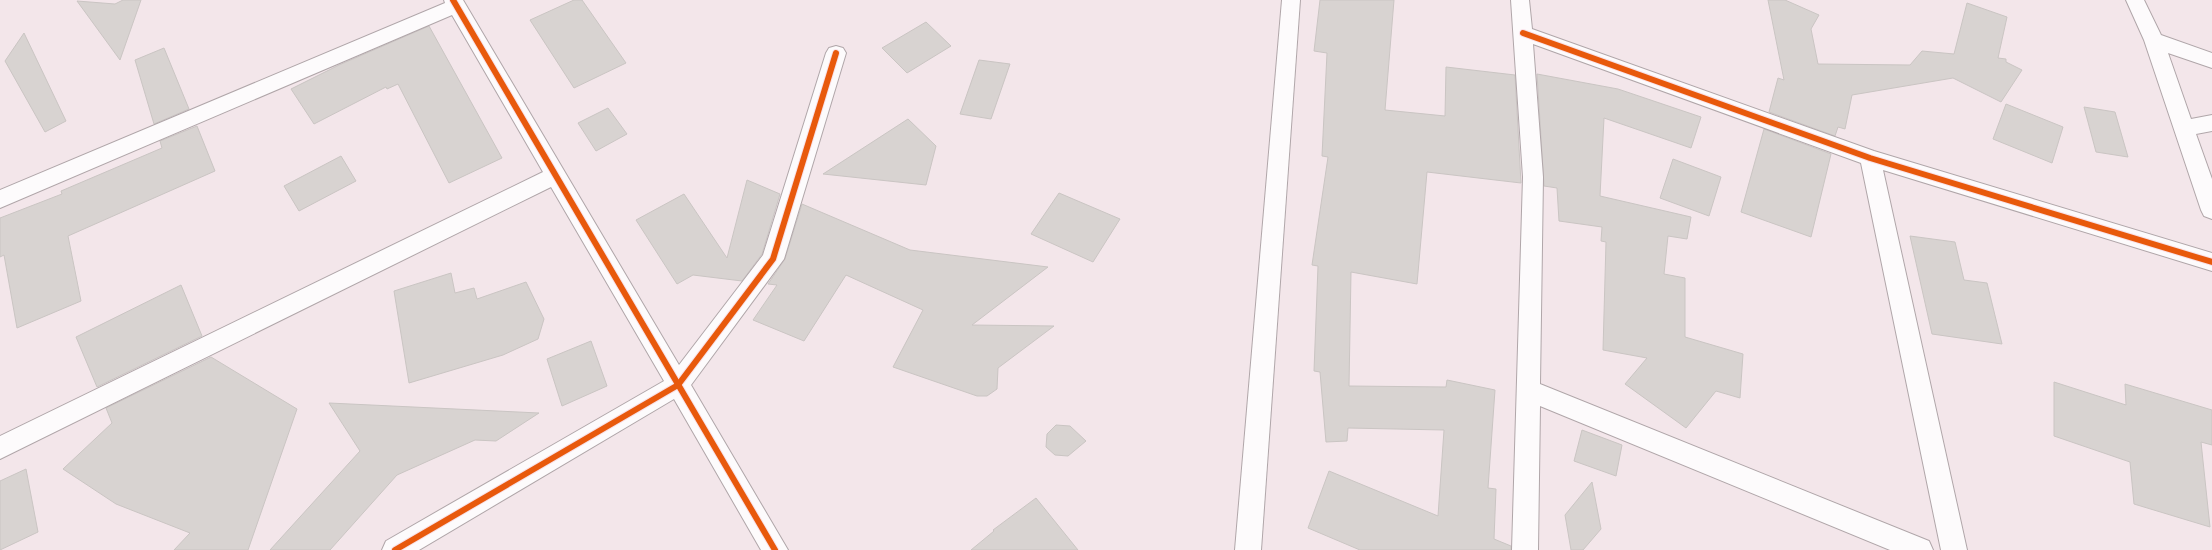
<svg xmlns="http://www.w3.org/2000/svg" width="2212" height="550" viewBox="0 0 2212 550" font-family="'Fira Sans Condensed',sans-serif">
	<rect width="100%" height="100%" fill="#f3e6ea"/>
	<g fill="#d8d3d1" stroke="#cac5c3">
		<polygon points="123,0 141,0 120,60 77,1 115,4"/>
		<polygon points="574,0 582,0 626,63 574,88 530,20"/>
		<polygon points="1320,0 1394,0 1385,110 1445,116 1446,67 1515,75 1521,183 1427,172 1417,284 1351,272 1349,386 1446,387 1447,380 1495,390 1488,488 1496,489 1494,539 1511,546 1511,550 1360,550 1308,528 1329,471 1438,516 1444,430 1348,428 1347,441 1326,442 1320,372 1314,371 1318,266 1312,265 1328,157 1322,156 1327,53 1314,51"/>
		<polygon points="1768,0 1785,0 1819,15 1811,29 1818,64 1910,65 1922,51 1954,54 1967,3 2007,17 1998,58 2006,59 2006,62 2022,70 2001,102 1953,78 1852,95 1845,129 1838,127 1835,136 1769,112 1778,78 1784,80"/>
		<polygon points="926,22 951,46 907,73 882,48"/>
		<polygon points="429,26 502,158 449,183 398,84 387,89 386,87 314,124 291,89 339,65"/>
		<polygon points="24,33 66,121 45,132 5,61"/>
		<polygon points="164,48 189,109 154,124 135,60"/>
		<polygon points="979,60 1010,64 991,119 960,114"/>
		<polygon points="1537,74 1618,89 1701,117 1691,148 1604,118 1600,196 1691,217 1687,239 1668,236 1664,274 1685,278 1685,337 1743,354 1740,398 1716,391 1686,428 1625,384 1647,358 1603,350 1606,242 1601,241 1602,227 1559,221 1557,188 1544,186"/>
		<polygon points="2006,104 2063,127 2052,163 1993,139"/>
		<polygon points="2084,107 2115,112 2128,157 2096,152"/>
		<polygon points="608,108 627,134 596,151 578,123"/>
		<polygon points="908,119 936,146 926,185 823,174"/>
		<polygon points="197,126 215,171 68,236 81,301 17,328 4,255 0,257 0,218 62,194 61,191 162,148 160,141"/>
		<polygon points="1764,129 1831,154 1811,237 1741,212"/>
		<polygon points="341,156 356,181 299,211 284,186"/>
		<polygon points="1673,159 1721,177 1709,216 1660,198"/>
		<polygon points="747,180 780,194 762,254 742,281 693,275 677,284 636,220 684,194 727,258"/>
		<polygon points="1059,193 1120,219 1093,262 1031,234"/>
		<polygon points="802,204 910,250 1048,267 972,325 1054,326 998,368 997,389 987,396 977,396 893,367 923,310 846,275 804,341 753,320 777,285 768,284 785,259"/>
		<polygon points="1910,236 1955,242 1964,280 1987,283 2002,344 1932,334"/>
		<polygon points="451,273 455,293 474,288 477,299 526,282 544,319 538,339 503,355 409,383 394,291"/>
		<polygon points="181,285 202,336 97,387 76,337"/>
		<polygon points="591,341 607,386 562,406 547,359"/>
		<polygon points="211,357 297,409 248,550 174,550 190,533 116,504 63,469 112,423 106,408"/>
		<polygon points="2054,382 2126,405 2125,384 2212,410 2212,445 2201,442 2210,527 2134,504 2130,462 2054,436"/>
		<polygon points="329,403 539,413 496,441 475,440 397,475 330,550 270,550 360,451"/>
		<polygon points="1056,425 1070,426 1086,441 1068,456 1055,455 1046,447 1047,434"/>
		<polygon points="1582,430 1622,445 1616,476 1574,461"/>
		<polygon points="26,469 38,532 0,550 0,481"/>
		<polygon points="1592,482 1601,529 1583,550 1571,550 1565,515"/>
		<polygon points="1036,498 1078,550 971,550 994,531 993,530"/>
	</g>
	<g fill="none" stroke-linecap="round" stroke-linejoin="round">
		<g stroke="#b0a6a9" stroke-width="2">
			<g id="minor">
				<polygon points="444,0 463,0 679,365 763,255 826,53 829,48 836,46 843,48 846,53 784,259 691,385 788,550 761,550 674,399 419,550 382,550 386,541 664,381 551,187 0,459 0,436 543,172 452,15 0,208 0,190 445,3"/>
				<polygon points="1282,0 1300,0 1261,550 1235,550"/>
				<polygon points="1511,0 1529,0 1532,29 1874,151 2212,253 2212,271 1883,170 1967,550 1941,550 1861,163 1533,44 1543,177 1540,384 1929,541 1933,550 1890,550 1540,406 1538,550 1512,550 1523,177"/>
				<polygon points="2126,0 2144,0 2161,35 2212,53 2212,68 2168,53 2191,119 2212,115 2212,131 2196,134 2212,179 2212,219 2204,216 2201,210 2144,40"/>
			</g>
		</g>
		<use href="#minor" fill="#fdfbfc" fill-rule="evenodd"/>
		<g stroke="#f8e1e8" stroke-width="8">
			<g id="cycleway">
				<polyline points="453,0 775,550"/>
				<polyline points="1523,33 1870,158 2212,262"/>
				<polyline points="395,550 678,385 773,259 836,53"/>
			</g>
		</g>
		<use href="#cycleway" stroke="#e8590c" stroke-width="6"/>
	</g>
</svg>
